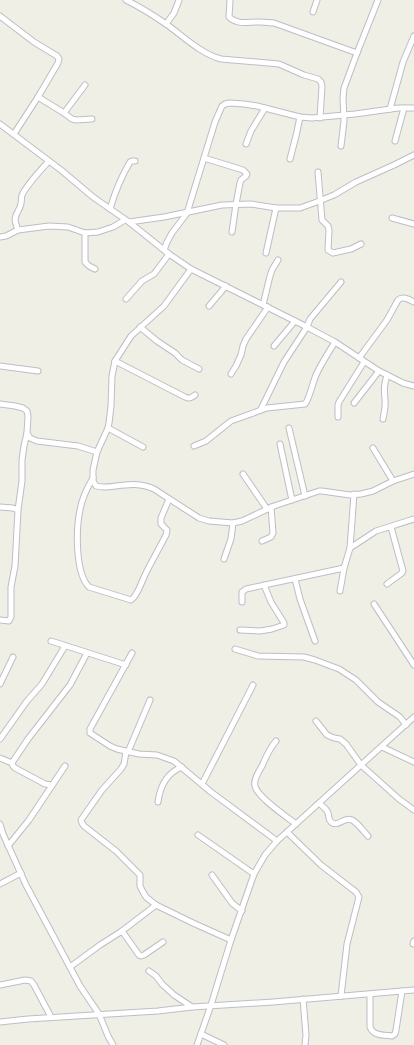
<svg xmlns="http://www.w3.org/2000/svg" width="414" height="1045" viewBox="0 0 414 1045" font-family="Helvetica,sans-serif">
	<rect width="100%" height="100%" fill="#f0efe5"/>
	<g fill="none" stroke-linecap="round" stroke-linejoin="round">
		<g stroke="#bdbec5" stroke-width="7">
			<g id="street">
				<path d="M126,0C140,7 153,15 166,24C183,36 201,54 221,59L279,64L304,75L318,79L321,82L322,86L320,118"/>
				<path d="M230,0L229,17C238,26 250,21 261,22C265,22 270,23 274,23L357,53"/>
				<polyline points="313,12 317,0"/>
				<polyline points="0,16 34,42 57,56 59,59 58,63 38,97 14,134"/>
				<polyline points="166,24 174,13 179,0"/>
				<polyline points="38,97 64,113 72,119 76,120 92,119"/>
				<polyline points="390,109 403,62 414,36"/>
				<polyline points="64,113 85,85"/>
				<polyline points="0,124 61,170 93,197 129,222 169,254 191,269 307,327 335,342 379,371 403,383 414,386"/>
				<polyline points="395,141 404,108"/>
				<polyline points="246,144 251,131 265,108"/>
				<polyline points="341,146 344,121 343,98 344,88 357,53 378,0"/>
				<polyline points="204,158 243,170 247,174 246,176 241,180 240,183 236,204 232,232"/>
				<polyline points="290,159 296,136 300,117"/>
				<polyline points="318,172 322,220 328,226 329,230 328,250 333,253 351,249 361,244"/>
				<path d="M110,209C115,192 121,177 130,162L132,161H135"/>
				<polyline points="392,218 414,224"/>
				<polyline points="129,222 164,217 222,205 251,204 276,208 300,208 314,203 334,195 356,182 394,165 414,155"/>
				<path d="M18,230C13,217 15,218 20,207C22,203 21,199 22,195C28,183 41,170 49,161"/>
				<polyline points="85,233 85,262 89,266 95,269"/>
				<polyline points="0,237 6,236 18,230 49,226 68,227 85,233 98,232 113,227 125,220"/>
				<polyline points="164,250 167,242 172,233 187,213 215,122 222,106 225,104 230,103 244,104 257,106 300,117 312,118 355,114 398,108 414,108"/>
				<polyline points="266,253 276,208"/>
				<path d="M191,269L164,306L131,336L115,361L112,376L111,406L109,423L108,428L97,452L93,470V481L96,486C103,488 109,487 116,486C129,484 141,483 154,489L199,518L209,521L233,523L242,521L274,506L319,491H322L350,495L361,494L373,491L393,481L414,474"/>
				<polyline points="126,299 142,281 154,274 169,254"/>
				<polyline points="263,305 270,276 272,270 278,260"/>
				<polyline points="209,306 226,286"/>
				<polyline points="140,327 157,341 175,353 182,360 199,369"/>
				<polyline points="274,346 295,321"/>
				<path d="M359,358L387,320L398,300C403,296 408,299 414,302"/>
				<path d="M115,361L185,397C190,399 191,398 195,395"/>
				<polyline points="0,366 38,371"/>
				<polyline points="231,374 236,366 241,355 243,346 246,339 268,307"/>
				<polyline points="354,403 379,371"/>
				<polyline points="0,404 15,406 23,408 27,411 28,416 27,433 24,446 22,460 22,481 18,510 15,566 11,587 11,617 9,621 0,620"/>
				<polyline points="261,409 284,362 307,327 310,319 341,282"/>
				<polyline points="338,417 338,405 339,402 364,362"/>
				<path d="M383,419C384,413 386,406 385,399C384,389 384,385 387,375"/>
				<polyline points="108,428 143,447"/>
				<polyline points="289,428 305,496"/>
				<polyline points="27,433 30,438 37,441 78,446 97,452"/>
				<polyline points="280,444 292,500"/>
				<path d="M194,446L206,441L231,421L267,408L305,404C309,400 313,382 316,375C321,364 328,353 335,342"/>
				<polyline points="373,448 393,481"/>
				<polyline points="243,474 267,509"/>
				<path d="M93,478C87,488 82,498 80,510C76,529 75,573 89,587L131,600C138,595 141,583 145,575C151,562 159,549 166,535L167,530L161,524V518L169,499"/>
				<polyline points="0,507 13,508 18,510"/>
				<polyline points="262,541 271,537 273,533 271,507"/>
				<polyline points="350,548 376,531 414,519"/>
				<polyline points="224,559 231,539 233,523"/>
				<polyline points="295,579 300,599 315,641"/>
				<polyline points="387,584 402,573 403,571 391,527"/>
				<polyline points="340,591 344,568 350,548 354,494"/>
				<polyline points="242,602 242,592 246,589 344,568"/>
				<polyline points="374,604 414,665"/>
				<polyline points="240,630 260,631 272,629 284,625 284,623 271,602 264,585"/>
				<polyline points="51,641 126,665"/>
				<polyline points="235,649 258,656 304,657 315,660 339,669 356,680 378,702 400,717 406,725"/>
				<polyline points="132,653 90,729 90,733 110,746 117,749 139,754 157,755 174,761 211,792 277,841"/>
				<polyline points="0,684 13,657"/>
				<polyline points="316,721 327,735 334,738 340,739 346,744 361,765 399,799 414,810"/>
				<polyline points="0,739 27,701 42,684 65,646"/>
				<path d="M276,741C269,749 266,757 262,766C259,771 253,780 255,786C257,797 287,817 296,824"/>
				<polyline points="382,747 414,762"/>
				<polyline points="126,752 124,764 121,769 102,790 81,820 82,823 84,826 116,851 140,875 140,886 143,892 146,897 156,905 193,923 231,940"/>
				<polyline points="128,752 150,700"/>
				<polyline points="0,758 12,763"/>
				<polyline points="202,784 253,685"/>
				<polyline points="52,785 45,784 15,768 13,766 12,763 28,739 70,685 87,653"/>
				<path d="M158,802C160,787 166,773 182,767"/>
				<path d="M319,803C322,806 327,809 328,813C329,816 328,819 331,822C338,828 344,816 352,820C358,823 363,831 368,836"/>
				<polyline points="0,824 3,834 26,885 80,986 99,1014 108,1036 113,1045"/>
				<polyline points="287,832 321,865 356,892 359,897 347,944 341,996"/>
				<polyline points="198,835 254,874"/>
				<polyline points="8,846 29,820 65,766"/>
				<polyline points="212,875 232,903 242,911"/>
				<polyline points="0,884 21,873"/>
				<polyline points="122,931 139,955 141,956 144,955 163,942"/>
				<polyline points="413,944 414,941"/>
				<polyline points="70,967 100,945 122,931 156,905"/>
				<polyline points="149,971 156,976 162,984 174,995 192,1007"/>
				<polyline points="0,985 25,980 31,981 34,985 51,1017"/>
				<path d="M370,994V1027C373,1036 384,1035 392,1036L395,1034L396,1030L402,991"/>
				<polyline points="303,999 306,1035 305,1045"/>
				<polyline points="0,1022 28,1019 158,1011 192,1007 273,1002 414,990"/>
				<polyline points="201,1034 224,1045"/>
				<polyline points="197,1045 211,1005 231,940 254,874 265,855 277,841 414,717"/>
			</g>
		</g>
		<use href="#street" stroke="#fff" stroke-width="5"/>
	</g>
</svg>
